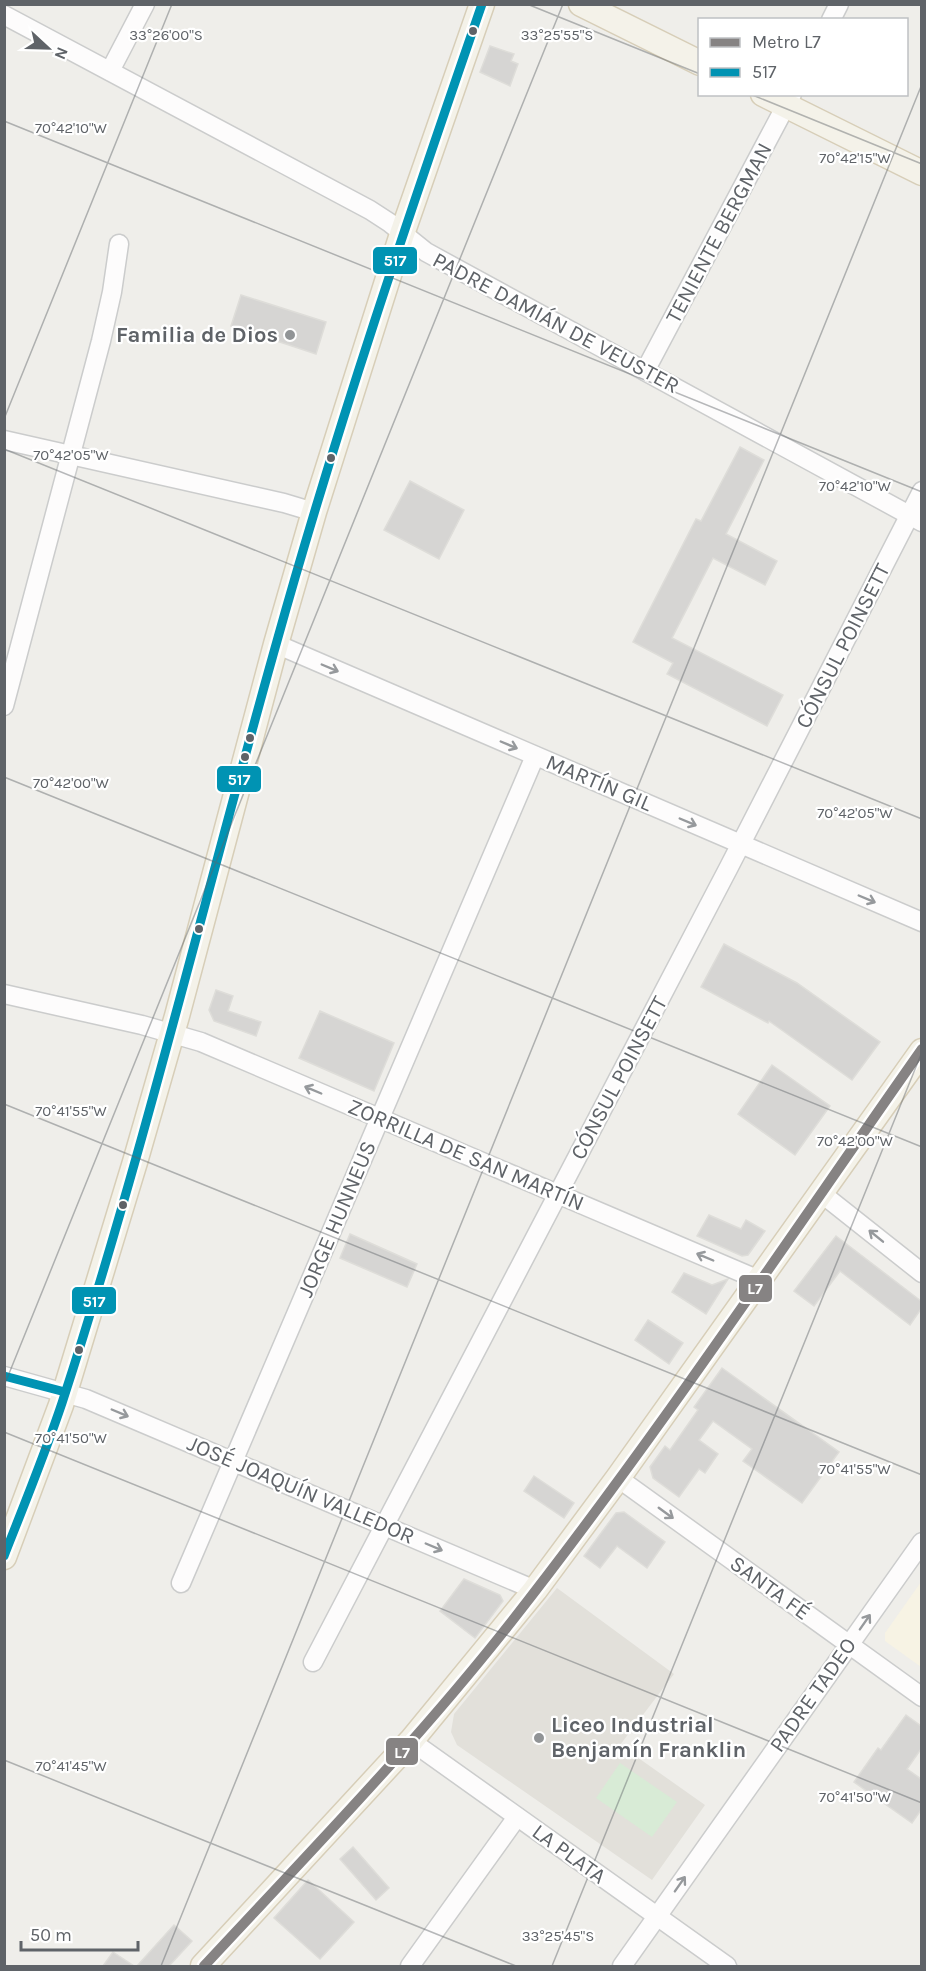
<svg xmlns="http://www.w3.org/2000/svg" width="926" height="1971" viewBox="0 0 926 1971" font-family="Karla,sans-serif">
	<rect width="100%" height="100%" fill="#efeeea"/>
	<polygon fill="#f7f3e4" points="921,1582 921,1667 885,1641 885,1633"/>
	<polygon fill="#e2e0da" points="557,1588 674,1674 620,1745 705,1805 652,1880 457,1745 451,1732 454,1714"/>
	<polygon fill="#d8ebd6" points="620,1763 677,1802 652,1837 596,1798"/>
	<g fill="#d6d5d3" stroke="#deddd9" stroke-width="1.5">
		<polygon points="490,46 514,54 511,61 518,64 510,86 480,72"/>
		<polygon points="241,295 326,322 316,354 231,326"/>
		<polygon points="740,447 764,460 726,534 777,561 765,585 713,558 672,638 783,695 767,726 667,674 673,663 633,642 696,519 701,521"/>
		<polygon points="410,481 464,510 439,559 384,530"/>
		<polygon points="724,944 797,983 880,1042 852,1080 769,1021 768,1023 701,987"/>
		<polygon points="216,990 233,996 228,1011 261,1022 256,1036 214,1021 209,1010"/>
		<polygon points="320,1011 394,1043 374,1091 299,1058"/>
		<polygon points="772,1065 830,1106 795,1155 738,1114"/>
		<polygon points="709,1215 741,1229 746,1220 765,1231 748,1255 742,1256 697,1236"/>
		<polygon points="350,1234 417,1264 407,1287 340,1258"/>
		<polygon points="836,1236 921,1301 921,1309 910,1325 840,1271 814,1306 794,1291"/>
		<polygon points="684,1273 712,1285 728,1279 706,1314 672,1292"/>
		<polygon points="648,1320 683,1343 669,1364 635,1340"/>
		<polygon points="722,1368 839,1452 802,1503 743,1461 752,1449 713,1421 699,1440 718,1454 705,1473 699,1469 679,1497 653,1478 650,1467 665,1446 670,1450 698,1410 694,1407"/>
		<polygon points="534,1476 574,1503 564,1518 524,1491"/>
		<polygon points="624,1512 665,1542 647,1568 617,1546 600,1568 584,1556 616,1513"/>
		<polygon points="464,1579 500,1595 503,1601 475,1638 440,1611"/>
		<polygon points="906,1715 921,1726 921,1749 907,1769 921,1779 921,1810 912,1823 854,1782 878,1748 881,1750"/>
		<polygon points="353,1847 389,1888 376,1900 340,1859"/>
		<polygon points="308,1880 354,1922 320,1959 274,1918"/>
		<polygon points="174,1925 192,1941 169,1966 137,1966"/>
		<polygon points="113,1952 134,1966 103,1966"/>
	</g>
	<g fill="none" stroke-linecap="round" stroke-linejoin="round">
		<g stroke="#cbcccc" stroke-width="21">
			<g id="minor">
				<polyline points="4,15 370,210 390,223 426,252 922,522"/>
				<polyline points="831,20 839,4"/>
				<polyline points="110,71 145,4"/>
				<polyline points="645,371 792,94"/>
				<polyline points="4,440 284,503 314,512"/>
				<polyline points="276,644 922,922"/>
				<polyline points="4,706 101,341 112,292 119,244"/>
				<polyline points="4,994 142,1025 201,1042 759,1280"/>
				<polyline points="821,1193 922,1273"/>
				<polyline points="4,1376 86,1399 535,1590"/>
				<polyline points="618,1478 922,1697"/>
				<polyline points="181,1583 535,756"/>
				<polyline points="313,1662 729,867 922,491"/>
				<polyline points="411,1741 727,1966"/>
				<polyline points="410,1966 517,1817"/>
				<polyline points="622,1966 922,1542"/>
			</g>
		</g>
		<g stroke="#d7ceb8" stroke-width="27">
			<g id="major">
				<polyline points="581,4 700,63"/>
				<polyline points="763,94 922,173"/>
				<polyline points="4,1557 61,1405 135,1162 177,1016 276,644 314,512 402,234 482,4"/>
				<polyline points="203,1966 411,1741 535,1590 618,1478 922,1051"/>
			</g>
		</g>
		<use href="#minor" stroke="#fdfcfc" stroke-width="18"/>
		<use href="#major" stroke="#f4f2e9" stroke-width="24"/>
		<g stroke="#fff" stroke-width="14">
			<g id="bus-1">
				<polyline points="4,1376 65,1392"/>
				<path d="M4,1556C24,1505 45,1454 62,1403C144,1152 205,895 277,641C337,426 409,215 482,4"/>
			</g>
		</g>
		<use href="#bus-1" stroke="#0093b3" stroke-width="9"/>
		<g stroke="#fff" stroke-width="15">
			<path id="metro-1" d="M204,1966C309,1853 417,1742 512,1621C657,1436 787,1241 922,1049"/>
		</g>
		<use href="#metro-1" stroke="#868383" stroke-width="10"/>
	</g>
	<defs><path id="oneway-shaft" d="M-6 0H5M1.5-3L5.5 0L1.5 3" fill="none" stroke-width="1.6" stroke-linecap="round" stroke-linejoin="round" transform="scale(1.5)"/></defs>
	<g stroke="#96999c">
		<use href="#oneway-shaft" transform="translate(330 668) rotate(23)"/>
		<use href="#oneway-shaft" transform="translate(509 745) rotate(23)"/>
		<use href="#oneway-shaft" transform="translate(688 822) rotate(23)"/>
		<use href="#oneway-shaft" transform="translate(867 899) rotate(23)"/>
		<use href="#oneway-shaft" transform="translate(313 1090) rotate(-157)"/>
		<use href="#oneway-shaft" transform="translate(876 1236) rotate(-141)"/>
		<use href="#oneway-shaft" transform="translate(705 1257) rotate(-157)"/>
		<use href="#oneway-shaft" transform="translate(120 1413) rotate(23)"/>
		<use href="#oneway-shaft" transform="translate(666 1513) rotate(36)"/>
		<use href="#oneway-shaft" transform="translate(434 1547) rotate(23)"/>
		<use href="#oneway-shaft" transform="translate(865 1622) rotate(-55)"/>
		<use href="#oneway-shaft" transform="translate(680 1884) rotate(-55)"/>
	</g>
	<path fill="none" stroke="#5f6368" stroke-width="1.5" stroke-opacity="0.45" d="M527,4L700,74M750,94L922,164M4,121L922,492M4,419L172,4M4,449L922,819M4,777L922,1147M4,1104L922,1475M4,1386L563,4M4,1432L922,1803M4,1760L516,1966M161,1966L922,84M552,1966L922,1052"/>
	<g fill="#5f6368" stroke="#fff" stroke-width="2">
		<circle cx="473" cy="31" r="5"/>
		<circle cx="331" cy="458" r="5"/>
		<circle cx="250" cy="738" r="5"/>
		<circle cx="245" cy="757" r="5"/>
		<circle cx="199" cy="929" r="5"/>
		<circle cx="123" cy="1205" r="5"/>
		<circle cx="79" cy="1350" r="5"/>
	</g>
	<g fill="#919496" stroke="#fff" stroke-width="2">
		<circle cx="290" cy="335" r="6"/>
		<circle cx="539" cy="1738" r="6"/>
	</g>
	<g text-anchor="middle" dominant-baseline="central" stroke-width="4.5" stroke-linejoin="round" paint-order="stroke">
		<g font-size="22" fill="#5f6368" stroke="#fff">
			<text transform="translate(719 233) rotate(-62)">TENIENTE BERGMAN</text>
			<text transform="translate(556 323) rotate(28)">PADRE DAMIÁN DE VEUSTER</text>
			<text transform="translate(843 646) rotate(-63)">CÓNSUL POINSETT</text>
			<text transform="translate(599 783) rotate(23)">MARTÍN GIL</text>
			<text transform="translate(619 1078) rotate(-62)">CÓNSUL POINSETT</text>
			<text transform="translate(466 1155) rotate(23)">ZORRILLA DE SAN MARTÍN</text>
			<text transform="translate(337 1219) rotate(-67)">JORGE HUNNEUS</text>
			<text transform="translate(301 1490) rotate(23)">JOSÉ JOAQUÍN VALLEDOR</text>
			<text transform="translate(770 1588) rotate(36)">SANTA FÉ</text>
			<text transform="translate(813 1695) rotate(-55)">PADRE TADEO</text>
			<text transform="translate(569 1854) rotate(36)">LA PLATA</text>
		</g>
		<g font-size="22" font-weight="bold" fill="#5f6368" stroke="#fff" text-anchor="end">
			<text x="278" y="335">Familia de Dios</text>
			<text x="551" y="1725" text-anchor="start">Liceo Industrial<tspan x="551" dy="25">Benjamín Franklin</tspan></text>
		</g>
	</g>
	<g font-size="15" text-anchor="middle" fill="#5f6368" stroke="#fff" stroke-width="4.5" stroke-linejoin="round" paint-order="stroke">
		<text x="166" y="40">33°26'00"S</text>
		<text x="557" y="40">33°25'55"S</text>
		<text x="71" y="133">70°42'10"W</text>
		<text x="855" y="163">70°42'15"W</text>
		<text x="71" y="460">70°42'05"W</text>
		<text x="855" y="491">70°42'10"W</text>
		<text x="71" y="788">70°42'00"W</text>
		<text x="855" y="818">70°42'05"W</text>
		<text x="71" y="1116">70°41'55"W</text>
		<text x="855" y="1146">70°42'00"W</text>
		<text x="71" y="1443">70°41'50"W</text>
		<text x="855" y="1474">70°41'55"W</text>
		<text x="71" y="1771">70°41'45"W</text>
		<text x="855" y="1802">70°41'50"W</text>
		<text x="558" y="1941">33°25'45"S</text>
	</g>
	<g stroke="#fff" stroke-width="2">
		<rect x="372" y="246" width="46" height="29" rx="6" fill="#0093b3"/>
		<rect x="216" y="765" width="46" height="28" rx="6" fill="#0093b3"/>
		<rect x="738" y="1274" width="35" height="29" rx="6" fill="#868383"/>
		<rect x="71" y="1286" width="46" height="29" rx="6" fill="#0093b3"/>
		<rect x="385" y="1737" width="34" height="29" rx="6" fill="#868383"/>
	</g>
	<g font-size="16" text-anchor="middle" font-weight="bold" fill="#fff">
		<text x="395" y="266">517</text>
		<text x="239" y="785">517</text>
		<text x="755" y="1294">L7</text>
		<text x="94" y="1307">517</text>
		<text x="402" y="1758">L7</text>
	</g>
	<rect width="926" height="1971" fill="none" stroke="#5f6368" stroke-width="12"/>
	<rect x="698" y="18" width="210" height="78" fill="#ffffff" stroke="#bfc1c3" stroke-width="1.5"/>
	<rect x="710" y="38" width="30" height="9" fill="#868383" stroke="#bfc1c3" stroke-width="1.5"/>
	<text x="752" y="48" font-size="18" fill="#5f6368">Metro L7</text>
	<rect x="710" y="68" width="30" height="9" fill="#0093b3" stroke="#bfc1c3" stroke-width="1.5"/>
	<text x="752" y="78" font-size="18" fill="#5f6368">517</text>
	<g transform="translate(48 48) rotate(112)" stroke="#ffffff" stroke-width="4.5" paint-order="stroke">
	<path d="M0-4.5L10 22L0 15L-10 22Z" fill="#5f6368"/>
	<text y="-9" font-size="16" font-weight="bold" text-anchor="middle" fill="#5f6368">N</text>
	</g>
	<path d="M21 1941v9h117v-9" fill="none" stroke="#5f6368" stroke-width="3"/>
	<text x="30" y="1941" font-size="18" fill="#5f6368" stroke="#ffffff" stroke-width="4.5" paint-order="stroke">50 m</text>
</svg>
